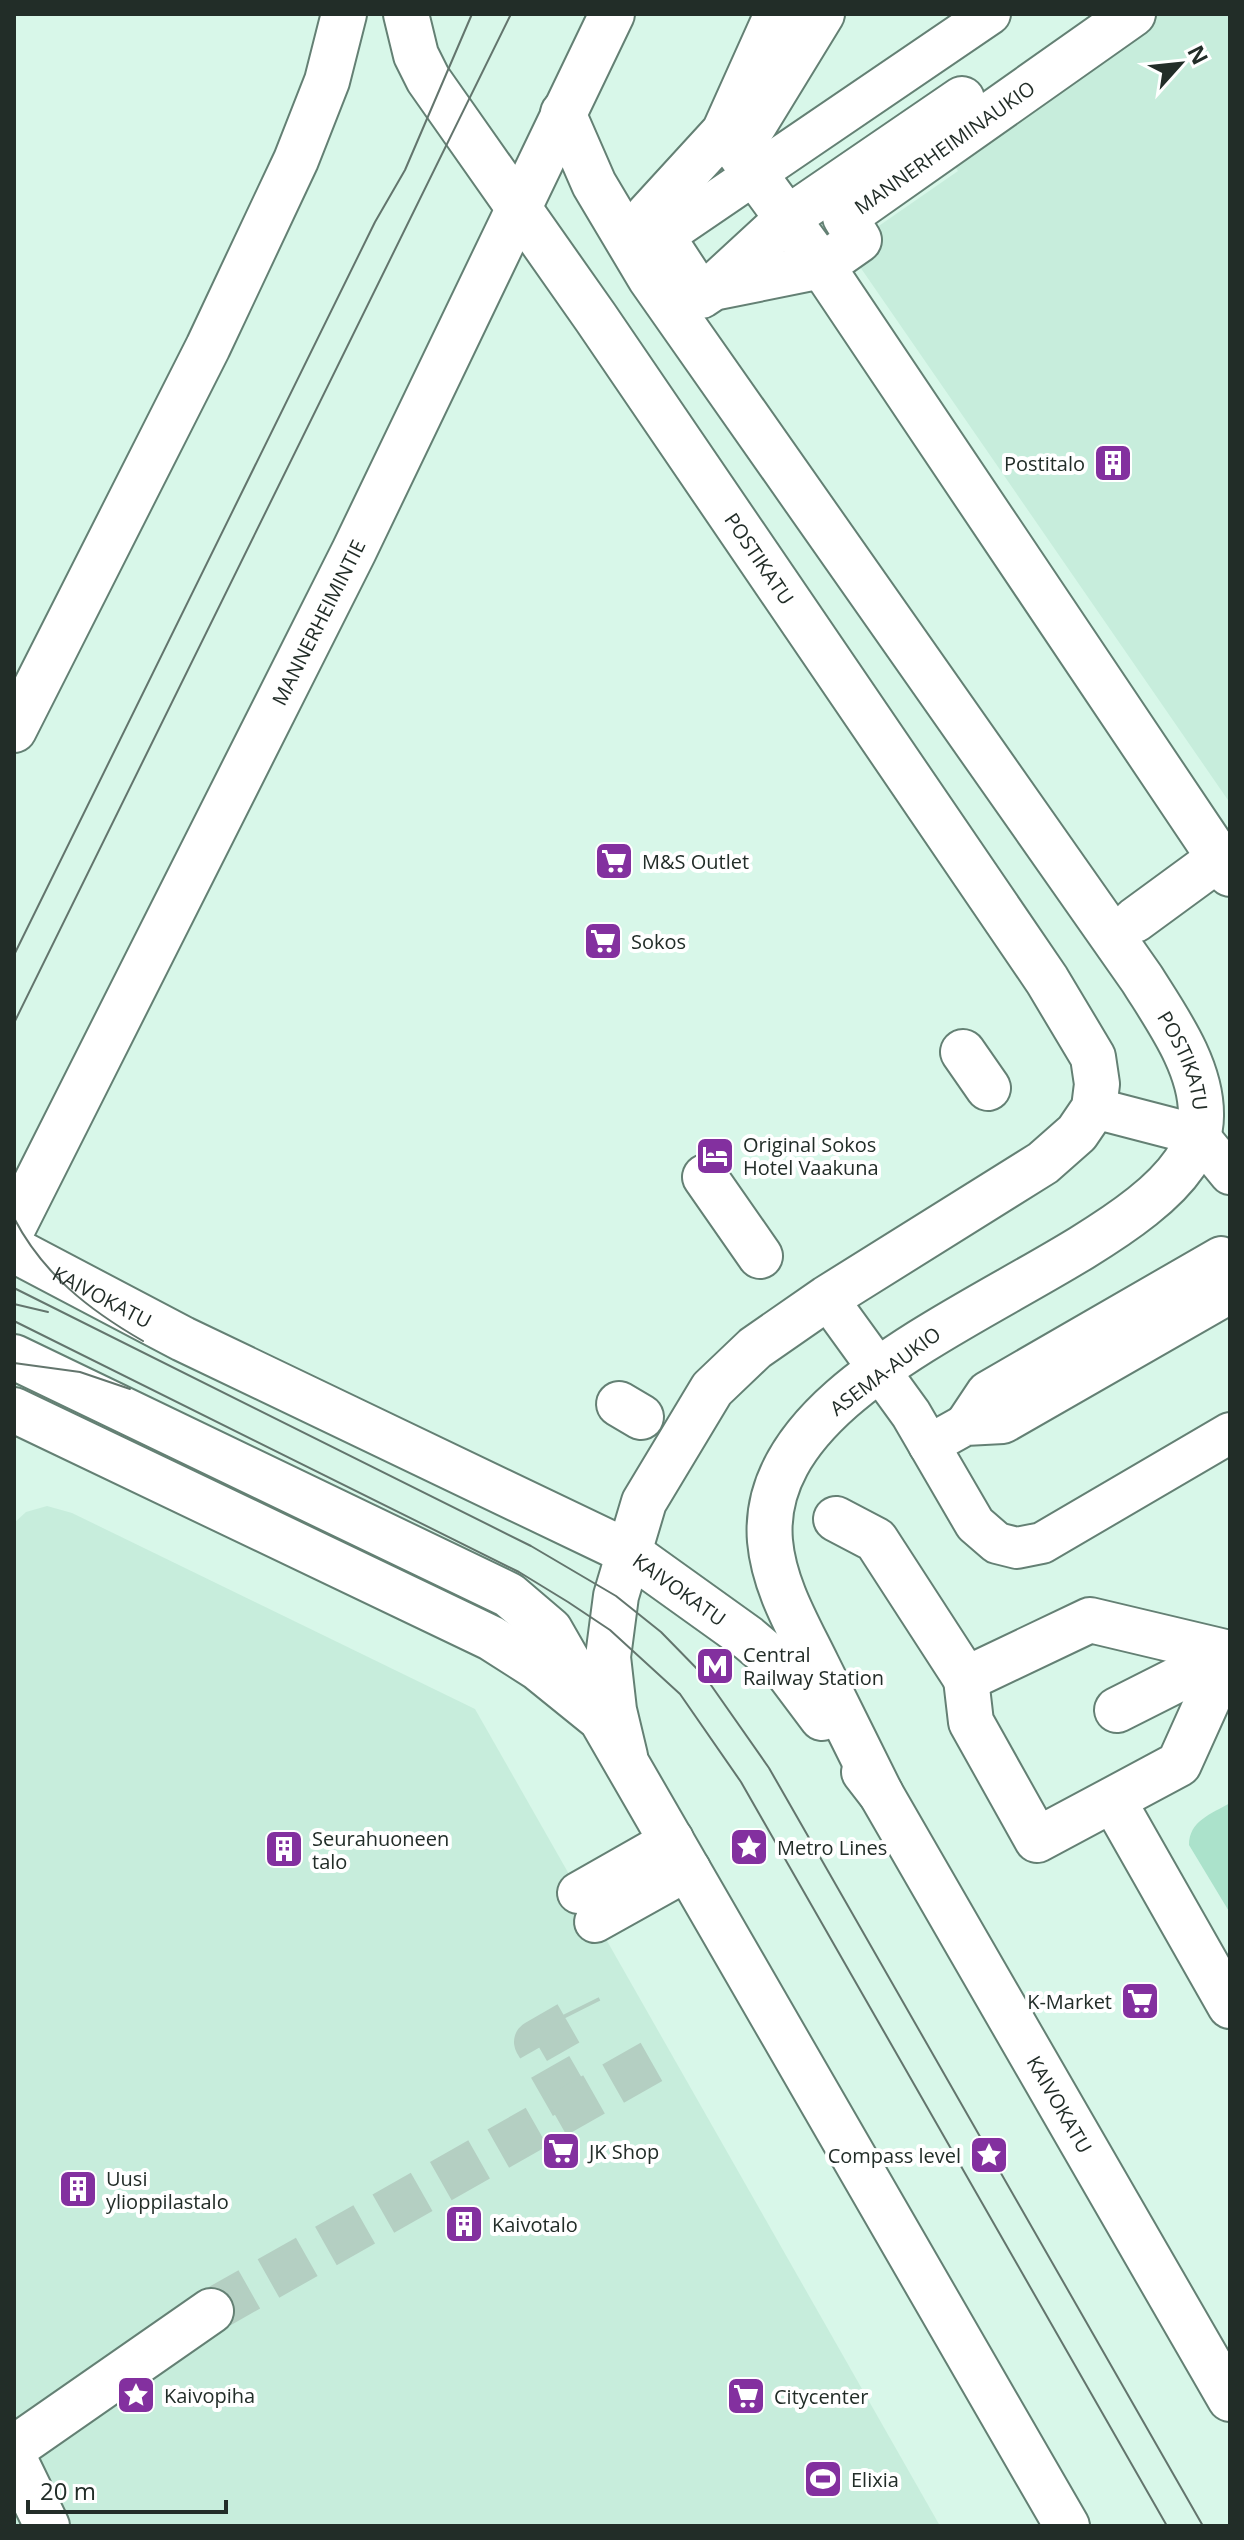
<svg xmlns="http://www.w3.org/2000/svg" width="1244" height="2540" viewBox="0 0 1244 2540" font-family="'Open Sans',sans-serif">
	<rect width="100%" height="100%" fill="#d8f7e9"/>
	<g fill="#c7eddc">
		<polygon points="1133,14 1230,14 1230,803 847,248 958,171 944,150"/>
		<polygon points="47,1506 72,1513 475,1709 940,2526 14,2526 14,1523 26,1512"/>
	</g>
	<path fill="#abe2cb" d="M1230,1803V1913L1189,1845C1189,1821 1211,1814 1230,1803Z"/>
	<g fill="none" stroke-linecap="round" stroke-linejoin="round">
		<g stroke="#b4cfc2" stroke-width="44" stroke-dasharray="44 22" stroke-linecap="butt">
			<polyline points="572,2105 536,2042 583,2015 579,2007"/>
			<polyline points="211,2311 669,2052"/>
		</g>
		<g stroke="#648074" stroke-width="44">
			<g id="service">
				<polyline points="636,255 990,14"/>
				<polyline points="1094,1108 1198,1135 1230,1174"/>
				<polyline points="827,1298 911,1414 975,1524 997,1543 1017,1548 1042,1543 1230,1433"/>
				<polyline points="965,1425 987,1392 1221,1257"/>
				<polyline points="929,1445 965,1425 1003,1423 1230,1293"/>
				<polyline points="578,1893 673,1839"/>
				<polyline points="595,1922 690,1869"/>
			</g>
		</g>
		<g stroke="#648074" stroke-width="48">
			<g id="pedestrian">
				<path id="s1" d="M777,14L724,132L648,215L701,296L713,288L822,266L859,240L845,217L1133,14"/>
				<polyline points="724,132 822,266 1230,874"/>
				<polyline points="748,135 822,14"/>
				<polyline points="711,289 788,218 962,99"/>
				<polyline points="1135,920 1221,857"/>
				<polyline points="963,1052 988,1088"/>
				<polyline points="705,1177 760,1256"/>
				<polyline points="619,1404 641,1417"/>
				<polyline points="836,1519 876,1540 966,1679"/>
				<polygon points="1090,1620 1229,1653 1179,1764 1037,1840 971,1722 966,1679"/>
				<polyline points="1117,1710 1230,1653"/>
				<polyline points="1113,1800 1230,2006"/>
				<polyline points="14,2448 211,2311"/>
				<polyline points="14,2458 47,2526"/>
			</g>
		</g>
		<g stroke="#648074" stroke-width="48">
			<polyline id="minor" points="14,1357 509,1595 550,1630 601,1719"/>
		</g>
		<g stroke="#648074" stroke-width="48">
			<g id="secondary">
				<path id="s2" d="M406,14L416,55L428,79L596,318L1047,980L1093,1057L1097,1084L1094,1108L1077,1133L1043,1163L827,1298L755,1348L712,1389L644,1502L616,1596L608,1657L614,1710L625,1756"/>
				<path id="s3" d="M563,113L594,184L650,278L1142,979C1167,1019 1202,1067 1201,1116C1200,1261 753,1339 770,1541C774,1586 798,1626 817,1665C838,1708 860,1751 881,1794"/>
				<path id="s4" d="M14,1250L183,1339L628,1552L748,1638L786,1670L822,1718"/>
				<polyline points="14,1410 491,1638 538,1668 601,1719 1067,2526"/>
				<path id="s5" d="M864,1772L881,1794L1230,2399"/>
			</g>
		</g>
		<g stroke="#648074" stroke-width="48">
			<g id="primary">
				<polyline points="14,730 208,347 296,160 327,81 344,14"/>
				<path id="s6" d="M14,1226L354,551L612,14"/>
			</g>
		</g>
		<use href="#service" stroke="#fff" stroke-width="40"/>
		<use href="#pedestrian" stroke="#fff" stroke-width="44"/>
		<use href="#minor" stroke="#fff" stroke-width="44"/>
		<use href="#secondary" stroke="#fff" stroke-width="44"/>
		<use href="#primary" stroke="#fff" stroke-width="44"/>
		<g stroke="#63756d" stroke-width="2">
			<polyline points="14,955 375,222 405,170 472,14"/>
			<polyline points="14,1023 511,14"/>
			<path d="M14,1218C43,1274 89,1310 143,1341"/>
			<polyline points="14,1288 531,1546 616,1596 661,1632 706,1678 769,1768 1203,2526"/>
			<polyline points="14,1304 48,1312"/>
			<polyline points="14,1321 519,1572 568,1602 610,1630 680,1694 741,1782 1167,2526"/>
			<polyline points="14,1363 80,1372 130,1389"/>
		</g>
	</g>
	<defs>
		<g id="building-square" transform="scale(2)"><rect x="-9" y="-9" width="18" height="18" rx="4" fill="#83309f" stroke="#fff"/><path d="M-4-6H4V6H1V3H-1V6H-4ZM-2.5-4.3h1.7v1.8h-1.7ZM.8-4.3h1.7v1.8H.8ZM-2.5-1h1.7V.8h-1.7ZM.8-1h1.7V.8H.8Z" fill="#fff"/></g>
		<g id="supermarket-square" transform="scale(2)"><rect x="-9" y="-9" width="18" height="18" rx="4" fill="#83309f" stroke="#fff"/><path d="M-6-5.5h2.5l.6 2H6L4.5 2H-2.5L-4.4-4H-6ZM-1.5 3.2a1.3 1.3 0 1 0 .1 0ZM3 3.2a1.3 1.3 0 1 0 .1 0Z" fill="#fff"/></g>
		<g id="hotel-square" transform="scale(2)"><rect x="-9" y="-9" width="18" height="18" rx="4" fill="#83309f" stroke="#fff"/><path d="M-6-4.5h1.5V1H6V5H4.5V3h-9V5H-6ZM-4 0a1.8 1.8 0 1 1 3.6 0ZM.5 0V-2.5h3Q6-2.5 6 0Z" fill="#fff"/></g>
		<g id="metro-square" transform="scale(2)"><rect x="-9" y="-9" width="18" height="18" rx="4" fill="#83309f" stroke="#fff"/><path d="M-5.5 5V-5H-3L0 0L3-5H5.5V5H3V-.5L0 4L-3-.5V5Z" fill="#fff"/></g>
		<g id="sight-square" transform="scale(2)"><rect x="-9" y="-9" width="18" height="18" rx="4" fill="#83309f" stroke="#fff"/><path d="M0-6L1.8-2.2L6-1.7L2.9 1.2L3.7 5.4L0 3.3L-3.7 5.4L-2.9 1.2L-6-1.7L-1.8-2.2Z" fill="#fff"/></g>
		<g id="stadium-square" transform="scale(2)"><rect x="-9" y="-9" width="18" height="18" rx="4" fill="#83309f" stroke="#fff"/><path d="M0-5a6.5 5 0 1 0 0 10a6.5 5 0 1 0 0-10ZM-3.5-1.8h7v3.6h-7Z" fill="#fff"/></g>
	</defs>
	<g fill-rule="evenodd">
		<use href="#building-square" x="1113" y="463"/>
		<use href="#supermarket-square" x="614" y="861"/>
		<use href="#supermarket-square" x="603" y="941"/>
		<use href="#hotel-square" x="715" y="1156"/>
		<use href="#metro-square" x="715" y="1666"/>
		<use href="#sight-square" x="749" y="1847"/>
		<use href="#building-square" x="284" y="1849"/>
		<use href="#supermarket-square" x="1140" y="2001"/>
		<use href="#supermarket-square" x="561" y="2151"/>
		<use href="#sight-square" x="989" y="2155"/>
		<use href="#building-square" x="78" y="2189"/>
		<use href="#building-square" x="464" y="2224"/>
		<use href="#sight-square" x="136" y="2395"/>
		<use href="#supermarket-square" x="746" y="2396"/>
		<use href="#stadium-square" x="823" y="2479"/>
	</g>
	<g text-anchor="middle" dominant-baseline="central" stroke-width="8" stroke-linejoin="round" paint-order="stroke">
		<g font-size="20" fill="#222d28" stroke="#fff">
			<text stroke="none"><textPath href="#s1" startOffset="658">MANNERHEIMINAUKIO</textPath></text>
			<text stroke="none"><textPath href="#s2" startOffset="652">POSTIKATU</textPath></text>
			<text stroke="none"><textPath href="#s6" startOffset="676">MANNERHEIMINTIE</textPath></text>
			<text stroke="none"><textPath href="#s3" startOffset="1136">POSTIKATU</textPath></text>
			<text stroke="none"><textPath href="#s4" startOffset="100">KAIVOKATU</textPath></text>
			<text transform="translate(885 1371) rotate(-37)">ASEMA-AUKIO</text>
			<text stroke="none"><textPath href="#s4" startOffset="748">KAIVOKATU</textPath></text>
			<text stroke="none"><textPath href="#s5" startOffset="386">KAIVOKATU</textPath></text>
		</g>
		<g font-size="20" fill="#222d28" stroke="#fff" text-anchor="start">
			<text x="1085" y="463" text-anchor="end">Postitalo</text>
			<text x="642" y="861">M&amp;S Outlet</text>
			<text x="631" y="941">Sokos</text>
			<text x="743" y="1144">Original Sokos<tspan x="743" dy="23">Hotel Vaakuna</tspan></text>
			<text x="743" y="1654">Central<tspan x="743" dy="23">Railway Station</tspan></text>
			<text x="312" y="1838">Seurahuoneen<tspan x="312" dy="23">talo</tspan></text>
			<text x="777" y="1847">Metro Lines</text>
			<text x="1112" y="2001" text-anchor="end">K-Market</text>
			<text x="589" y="2151">JK Shop</text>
			<text x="961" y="2155" text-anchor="end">Compass level</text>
			<text x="106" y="2178">Uusi<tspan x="106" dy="23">ylioppilastalo</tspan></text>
			<text x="492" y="2224">Kaivotalo</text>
			<text x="164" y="2395">Kaivopiha</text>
			<text x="774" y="2396">Citycenter</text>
			<text x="851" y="2479">Elixia</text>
		</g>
	</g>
	<rect width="1244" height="2540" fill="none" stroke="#222d28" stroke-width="32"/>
	<g transform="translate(1180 64) rotate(63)" stroke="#ffffff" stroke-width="6" paint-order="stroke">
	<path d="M0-6L14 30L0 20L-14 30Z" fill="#222d28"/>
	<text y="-12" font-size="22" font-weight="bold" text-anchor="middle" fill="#222d28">N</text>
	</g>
	<path d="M28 2500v12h198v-12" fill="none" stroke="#222d28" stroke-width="4"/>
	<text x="40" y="2500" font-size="24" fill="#222d28" stroke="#ffffff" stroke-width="6" paint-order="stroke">20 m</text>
</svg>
